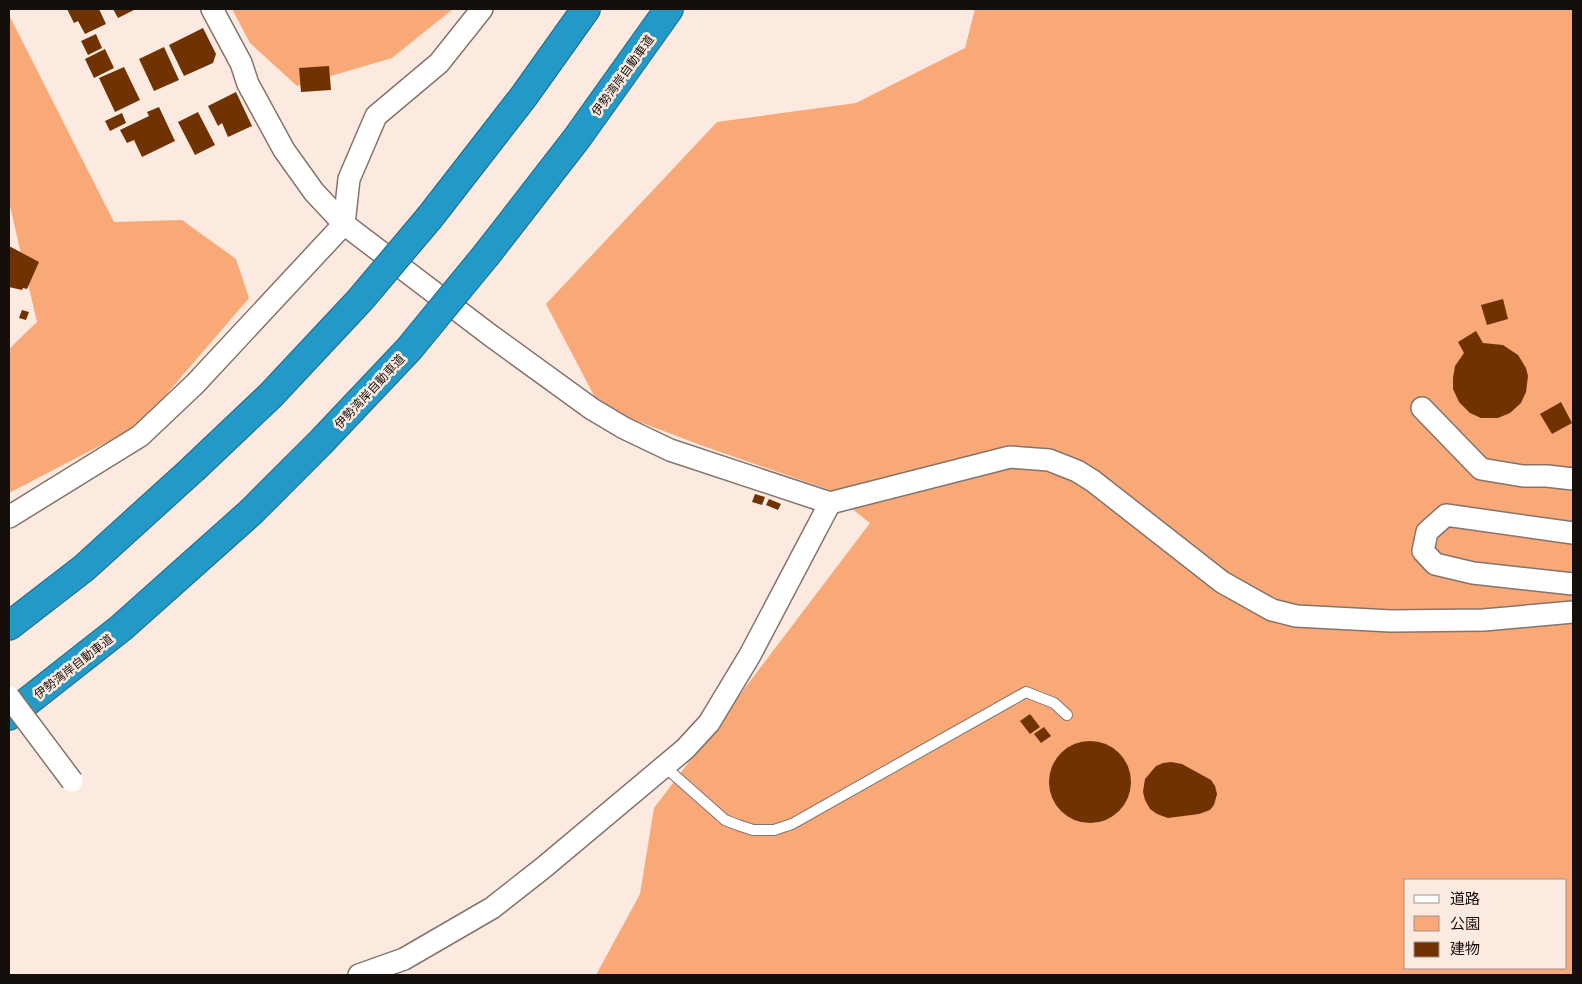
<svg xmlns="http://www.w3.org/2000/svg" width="1582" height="984" viewBox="0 0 1582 984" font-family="Barlow,'Noto Sans JP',sans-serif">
	<rect width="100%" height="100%" fill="#fceae0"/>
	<g fill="#f9a878" fill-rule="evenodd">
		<polygon points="232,9 453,9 392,58 297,86 250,43"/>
		<path d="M975,9H1573V975H596L640,894L654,808L870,523L827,489L703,446L600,407L546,304L717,122L856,103L965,48ZM1406,880H1566V968H1406Z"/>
		<polygon points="9,15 114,222 182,220 236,259 249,298 140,425 9,493 9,349 37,322 9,202"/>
	</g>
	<g fill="#6f3200">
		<polygon points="67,9 99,9 106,24 85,34 78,21 74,23"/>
		<polygon points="113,9 136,9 118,18"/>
		<polygon points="203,28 216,54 213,63 184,76 169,45"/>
		<polygon points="96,34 102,48 88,55 81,41"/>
		<polygon points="164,47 179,80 154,91 139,59"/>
		<polygon points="105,49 114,68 94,78 85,59"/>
		<polygon points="329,66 331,90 301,92 299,68"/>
		<polygon points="124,67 140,100 115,112 99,78"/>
		<polygon points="236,92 252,126 228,137 222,123 218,126 208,106"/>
		<polygon points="159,107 175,141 142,157 134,140 127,143 120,130 149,116 147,112"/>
		<polygon points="198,112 215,145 195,155 178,122"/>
		<polygon points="122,113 126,123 110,131 105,121"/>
		<polygon points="9,246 39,262 27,289 23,288 22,290 9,287"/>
		<polygon points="1503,299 1508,319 1487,325 1481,305"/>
		<polygon points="22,310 29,312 26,320 19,318"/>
		<polygon points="1476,331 1483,343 1503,345 1518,355 1526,368 1528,376 1526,392 1521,403 1510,413 1498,418 1481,418 1470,413 1459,402 1453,389 1453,378 1455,366 1464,353 1458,342"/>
		<polygon points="1561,402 1572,423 1552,434 1540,414"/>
		<polygon points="755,494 765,497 762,505 752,502"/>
		<polygon points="769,499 781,504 778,510 766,505"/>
		<polygon points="1030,714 1040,727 1030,734 1020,721"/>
		<polygon points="1044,727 1051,736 1041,743 1034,734"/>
		<circle cx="1090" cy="782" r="41"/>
		<polygon points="1171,762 1182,764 1211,780 1215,786 1217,794 1214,805 1210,810 1199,814 1168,818 1157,814 1150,809 1145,800 1143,792 1145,779 1156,766 1163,763"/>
	</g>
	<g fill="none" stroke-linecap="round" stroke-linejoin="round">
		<g stroke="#85746b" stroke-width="12">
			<polyline id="service" points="664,766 725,820 738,825 753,830 774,830 792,824 1026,692 1054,703 1067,715"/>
		</g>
		<g stroke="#85746b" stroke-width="24">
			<g id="minor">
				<polyline points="212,9 241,63 248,84 284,150 314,192 344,224 490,335 592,409 624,428 670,450 830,503 1010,457 1049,460 1077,471 1093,481 1222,582 1272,610 1296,616 1391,621 1484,620 1573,612"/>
				<polyline points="1422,408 1481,469 1523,476 1547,476 1573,479"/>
				<polyline points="9,517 140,436 195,384 344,224 349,179 376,116 439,63 482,9"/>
				<polyline points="1573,533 1446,515 1427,532 1423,551 1435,564 1473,573 1573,584"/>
				<polyline points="359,975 404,959 492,908 543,868 685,749 709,723 750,655 830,503"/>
			</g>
		</g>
		<g stroke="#1d6986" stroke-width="30">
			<g id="motorway">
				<polyline points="430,217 524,96 586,9"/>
				<polyline points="487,254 577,138 669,9"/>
				<polyline points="9,626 84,568 193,469"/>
				<polyline points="9,716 121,628 251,512"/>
			</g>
		</g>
		<use href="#service" stroke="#fff" stroke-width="10"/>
		<use href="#minor" stroke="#fff" stroke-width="21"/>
		<use href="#motorway" stroke="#2299c7" stroke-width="28"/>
		<g stroke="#85746b" stroke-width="24" stroke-linecap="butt">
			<polyline id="minor-bridge" points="9,697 72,781"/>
		</g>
		<g stroke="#1d6986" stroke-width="30" stroke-linecap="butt">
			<g id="motorway-bridge">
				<polyline points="193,469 271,395 360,300 430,217"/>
				<polyline points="251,512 321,442 409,349 487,254"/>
			</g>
		</g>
		<use href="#minor-bridge" stroke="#fff" stroke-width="21"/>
		<use href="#motorway-bridge" stroke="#2299c7" stroke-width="28"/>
	</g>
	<g text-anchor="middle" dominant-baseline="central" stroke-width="5" stroke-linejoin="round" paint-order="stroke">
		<g font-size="12" fill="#150f0c" stroke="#fceae0">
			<text transform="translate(622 75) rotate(-54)">伊勢湾岸自動車道</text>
			<text transform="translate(369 391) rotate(-47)">伊勢湾岸自動車道</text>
			<text transform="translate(73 666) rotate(-38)">伊勢湾岸自動車道</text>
		</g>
	</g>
	<rect width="1582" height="984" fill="none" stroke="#150f0c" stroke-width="20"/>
	<rect x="1404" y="879" width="162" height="90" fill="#fceae0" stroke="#a0928b"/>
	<rect x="1414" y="895" width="25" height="8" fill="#ffffff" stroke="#a0928b"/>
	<text x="1450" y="904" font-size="15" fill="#150f0c">道路</text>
	<rect x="1414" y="916" width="25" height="15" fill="#f9a878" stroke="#a0928b"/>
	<text x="1450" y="929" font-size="15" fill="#150f0c">公園</text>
	<rect x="1414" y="942" width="25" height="15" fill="#6f3200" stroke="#a0928b"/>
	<text x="1450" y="954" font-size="15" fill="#150f0c">建物</text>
</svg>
